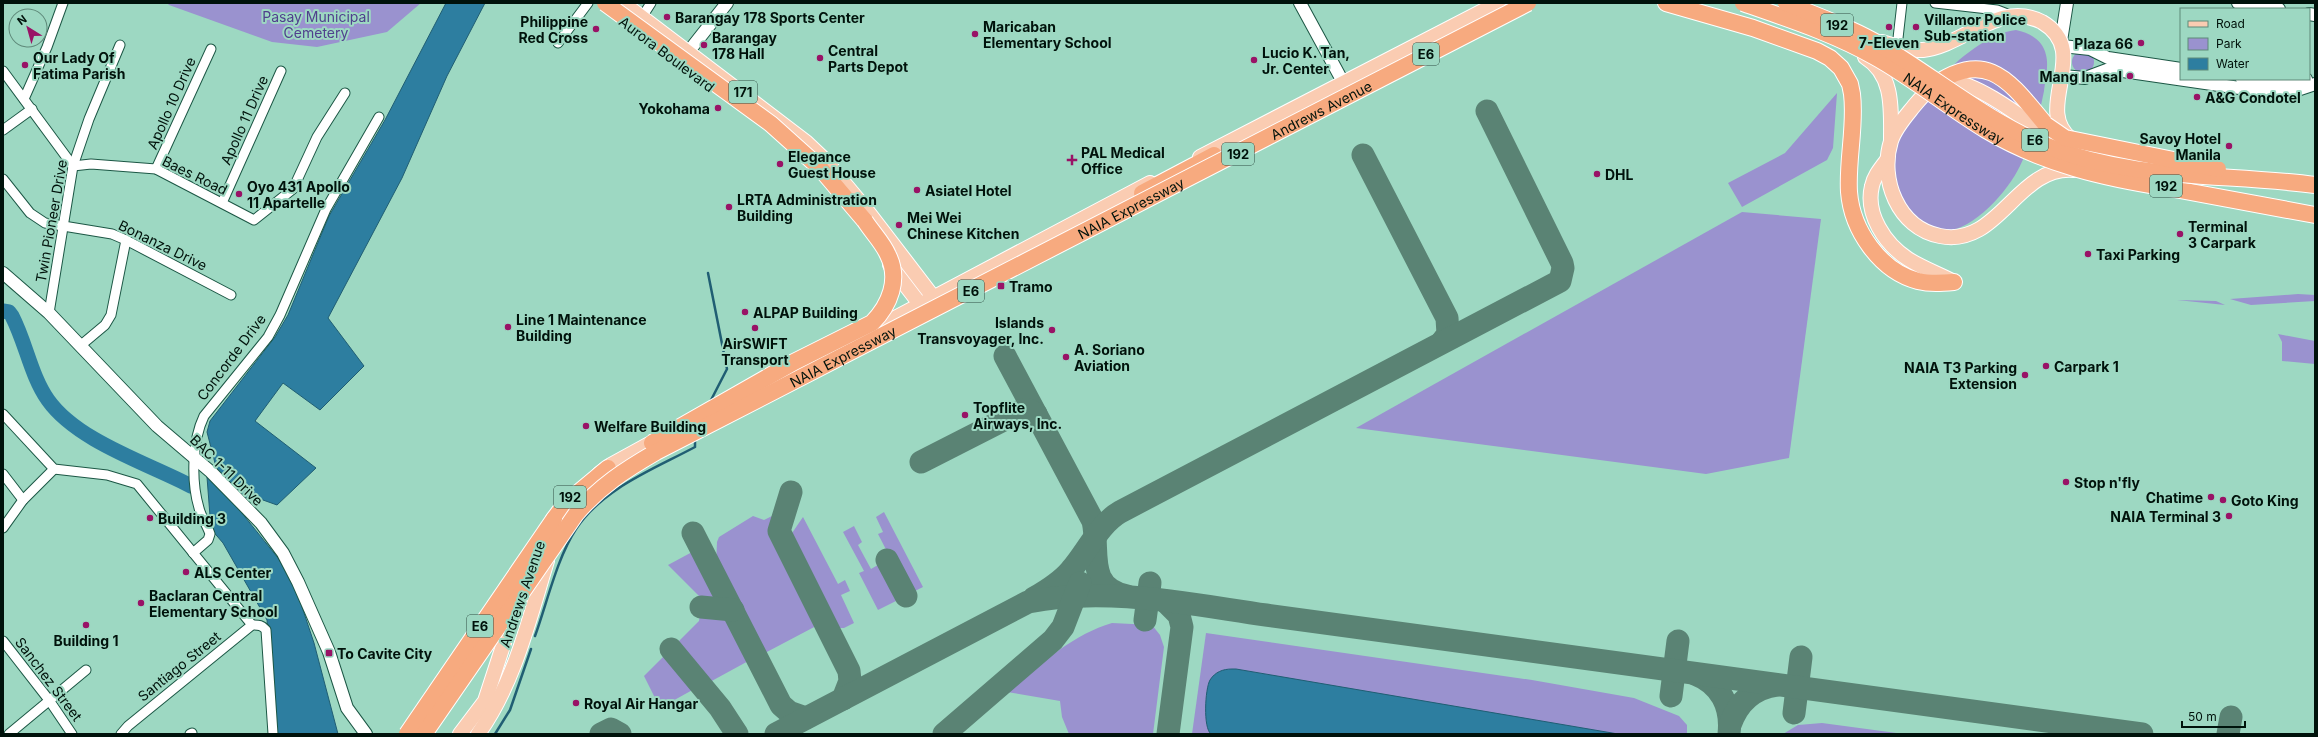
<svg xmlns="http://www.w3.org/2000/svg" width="2318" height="737" viewBox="0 0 2318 737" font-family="Inter,sans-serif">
	<rect width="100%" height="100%" fill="#9dd8c2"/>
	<g fill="#9a92cf">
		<polygon points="167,3 421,3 387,32 317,47 272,42 169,5"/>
		<path d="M2016,30C2030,33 2043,40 2046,55C2049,66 2045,81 2044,91C2039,117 2031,143 2020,166C2008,191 1974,230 1945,231C1935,232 1928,226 1920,221C1917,219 1911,216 1908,213C1896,199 1891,169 1895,152C1906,107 1969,36 2016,30Z"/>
		<circle cx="2083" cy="62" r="11"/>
		<polygon points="1837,93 1833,148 1827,160 1742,207 1728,183 1785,153"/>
		<polygon points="1742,212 1821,219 1789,458 1706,474 1356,428"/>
		<polygon points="2298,294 2315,295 2315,301 2251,305 2230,299"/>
		<polygon points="2177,300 2216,301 2225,305"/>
		<polygon points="2278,334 2315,341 2315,364 2282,361 2282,342"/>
		<polygon points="884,512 923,587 909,594 878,534 883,532 876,517"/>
		<polygon points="778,513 774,531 776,542 818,625 763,654 716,566 717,542 719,537 753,516 764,520"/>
		<polygon points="803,517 838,584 845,580 850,591 841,595 854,623 844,628 834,628 789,542 790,536"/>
		<polygon points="854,526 862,542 858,545 871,569 883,562 902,598 878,610 859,573 864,571 843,532"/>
		<polygon points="694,551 722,603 703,600 668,565"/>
		<polygon points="700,614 728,617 752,659 708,683 676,644 699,621"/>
		<path d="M1112,623L1152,625L1160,635L1164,647L1153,734H1069L1062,717L1060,701L1007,692C1039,666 1071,635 1112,623Z"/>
		<polygon points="1206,633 1532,680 1634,698 1679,716 1687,725 1687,734 1192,734"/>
		<polygon points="667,653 696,688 660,708 644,676"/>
		<polygon points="1822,723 1904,734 1783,734 1798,725"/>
	</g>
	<g fill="#2d7ea0" stroke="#205e73">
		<polygon points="446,3 485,3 447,76 402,178 328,318 364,366 320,410 283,383 255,421 316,468 277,505 249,495 237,507 278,558 296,589 314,643 338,734 276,734 267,620 223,543 211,529 207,477 216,467 207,432 210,421 275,337 288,315 329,216 385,120"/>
		<path d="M1232,669H1236L1618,734H1211C1203,728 1205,689 1210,680C1215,672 1223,669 1232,669Z"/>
	</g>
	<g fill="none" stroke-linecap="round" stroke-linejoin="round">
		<g stroke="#205e73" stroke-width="2.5">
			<polyline points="708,273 727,369 710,402"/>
			<path d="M535,636C547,603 557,558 576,529C603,488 654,469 695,447V439"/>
			<polyline points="495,734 510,710 531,649"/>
		</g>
		<path stroke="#2d7ea0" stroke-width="15" d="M3,311L9,312L12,316C26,343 31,376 48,400C77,441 147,463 191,486"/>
		<g stroke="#5a8374" stroke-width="23">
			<polyline points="1363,155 1447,318 1448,334 1442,342"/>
			<path d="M1005,356L1093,521C1100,551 1085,587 1127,596"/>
			<polyline points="921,462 1023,410 1029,410 1036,414"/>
			<polyline points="791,492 779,531 849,671 850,681 843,699"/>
			<polyline points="693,533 781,705 789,712 806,718"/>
			<polyline points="887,560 906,596"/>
			<path d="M1034,598C1048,590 1061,582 1071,570C1087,552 1099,524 1120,512L1560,281L1563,268L1562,263L1487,111"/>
			<polyline points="1165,601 1179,615 1182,627 1168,734"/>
			<polyline points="701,607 733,610"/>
			<polyline points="1145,620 1150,583"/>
			<polyline points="671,649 720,708 737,734"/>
			<path d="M1695,674C1721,684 1732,707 1729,734"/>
			<polyline points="1671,696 1678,641"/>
			<polyline points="1794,713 1801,657"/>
			<path d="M1730,725C1738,702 1753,688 1777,685"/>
			<polyline points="601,734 611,729 620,734"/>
			<path d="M776,734L1028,602C1106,586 1188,604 1266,615L2142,734"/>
			<polyline points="944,734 1053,640 1063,627 1080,583"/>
			<polyline points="2228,734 2231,717"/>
		</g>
		<g stroke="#1c5745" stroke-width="11">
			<g id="street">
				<polyline points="1935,3 1997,10 2010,15"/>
				<polyline points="642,17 651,3"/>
				<polyline points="558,43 588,3"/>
				<polyline points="1897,47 1902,3"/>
				<polyline points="3,71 73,166 91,164 156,169 254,220 293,189 317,137 345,93"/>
				<polyline points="24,99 47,47 63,3"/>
				<polyline points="3,130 32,109"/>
				<polyline points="156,169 211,49"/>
				<polyline points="3,179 30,213 45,223 112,234 126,240 231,295"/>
				<polyline points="222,203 281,71"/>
				<polyline points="49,313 73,166 89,119 120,45"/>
				<polyline points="80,346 105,325 111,315 126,240"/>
				<polyline points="3,414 54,469 107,475 137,484 252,625"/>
				<polyline points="3,474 23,500"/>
				<polyline points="3,528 23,500 54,469"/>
				<path d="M193,553L208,540L210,534C207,525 201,517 199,508C191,481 192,441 204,416L268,337L280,315L326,209L379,117"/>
				<polyline points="3,641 49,700 72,734"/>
				<polyline points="9,734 86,670"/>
				<path d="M121,734L128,726L252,625C259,625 262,625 266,630L273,734"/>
				<polyline points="190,734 192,733"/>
			</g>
		</g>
		<g stroke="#1c5745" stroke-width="14">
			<g id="secondary">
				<polyline points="1300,3 1343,82"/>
				<polyline points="2238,3 2279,9"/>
				<polyline points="2309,14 2315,15"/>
				<polyline points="2061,41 2067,3"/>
				<polyline points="2062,46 2090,49 2108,58 2181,69"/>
				<polyline points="689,51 727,3"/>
				<polyline points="2063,76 2085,78 2109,69 2274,93 2294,91 2315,84"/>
				<path d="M2242,79C2264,83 2284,85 2306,79"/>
				<polyline points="3,273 49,313 157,426 211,472 261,523 283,553 298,582 329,652 347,708 366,734"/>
			</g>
		</g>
		<g stroke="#fff" stroke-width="16">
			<g id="primary">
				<polyline points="623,3 806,142 825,160 865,208 940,306"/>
				<path d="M1882,42C1896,46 1909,51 1923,50C1965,45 1999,0 2042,22C2093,52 2032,108 2071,139"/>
				<path d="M1865,57C1894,75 1891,109 1891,139"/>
				<path d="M2063,144C2050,140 2043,133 2032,125C2014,111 1973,82 1951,82C1934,82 1924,94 1914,106C1906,116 1895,128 1891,141C1879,179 1898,228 1940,236C1999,248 2017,165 2074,170"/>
				<polyline points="1200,157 1498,3"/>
				<path d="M1887,160C1881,168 1874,176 1872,186C1865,214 1885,244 1908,259C1922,268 1939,274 1954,282"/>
				<polyline points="890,265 926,312"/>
				<polyline points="863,335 1150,183"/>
				<polyline points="599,474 611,465 662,437"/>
				<polyline points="460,734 485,701 517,603"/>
				<path d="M478,734C514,684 529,620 547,561"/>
			</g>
		</g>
		<g stroke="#fff" stroke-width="18">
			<g id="highway">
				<path d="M1666,3L1753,28L1817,51L1830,58L1841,68L1850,84L1852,94C1856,126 1847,159 1849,192C1852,230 1880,271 1918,281C1930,284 1942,283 1954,282"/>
				<path d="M1929,89C1987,45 2010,82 2046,125"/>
				<polyline points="820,168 865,221"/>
				<polyline points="2169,188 2315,215"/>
				<polyline points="1142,193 1214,155"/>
				<polyline points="554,519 566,503 608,468"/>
			</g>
		</g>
		<use href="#street" stroke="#fff" stroke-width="9"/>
		<use href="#secondary" stroke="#fff" stroke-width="12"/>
		<use href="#primary" stroke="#faccb2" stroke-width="14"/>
		<use href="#highway" stroke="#f7aa7f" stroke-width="16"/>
		<g stroke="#fff" stroke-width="18" stroke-linecap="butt">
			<g id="highway-bridge">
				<polyline points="605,3 771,124 820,168"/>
				<path id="s1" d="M1743,3C1788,19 1833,33 1875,57C1913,78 1948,107 1986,130C2043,164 2104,178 2169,188"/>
				<path d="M1786,3C1819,17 1852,28 1882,46C1937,79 1988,122 2047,146C2133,181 2225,173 2315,185"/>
				<polyline points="2046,125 2065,138 2218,169"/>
				<path d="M652,443L794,362L872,323C890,305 900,279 888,255C883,243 872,232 865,221"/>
				<polyline points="407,734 554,519"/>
				<path id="s2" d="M424,734L576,514C600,486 625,470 656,452L1528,3"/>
			</g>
		</g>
		<use href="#highway-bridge" stroke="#f7aa7f" stroke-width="16"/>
	</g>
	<g fill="#991266" stroke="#9dd8c2" stroke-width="1.5">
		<circle cx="667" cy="17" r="4"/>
		<circle cx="1889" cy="27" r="4"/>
		<circle cx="1916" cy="27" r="4"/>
		<circle cx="596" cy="29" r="4"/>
		<circle cx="975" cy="34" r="4"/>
		<circle cx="2141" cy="43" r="4"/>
		<circle cx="704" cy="45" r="4"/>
		<circle cx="820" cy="58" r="4"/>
		<circle cx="1254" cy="60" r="4"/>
		<circle cx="25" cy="65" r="4"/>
		<circle cx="2130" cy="76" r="4"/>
		<circle cx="2197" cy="97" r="4"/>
		<circle cx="718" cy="108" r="4"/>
		<circle cx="2229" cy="146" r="4"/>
		<path d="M1070 154h4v4h4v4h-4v4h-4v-4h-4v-4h4z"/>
		<circle cx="780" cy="164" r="4"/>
		<circle cx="1597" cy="174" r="4"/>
		<circle cx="917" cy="190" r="4"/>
		<circle cx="239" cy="194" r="4"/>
		<circle cx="729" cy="207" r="4"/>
		<circle cx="899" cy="225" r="4"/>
		<circle cx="2180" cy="234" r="4"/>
		<circle cx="2088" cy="254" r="4"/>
		<rect x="997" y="282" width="8" height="8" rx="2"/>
		<circle cx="745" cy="312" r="4"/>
		<circle cx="508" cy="327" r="4"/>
		<circle cx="755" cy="328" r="4"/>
		<circle cx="1052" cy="330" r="4"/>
		<circle cx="1066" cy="357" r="4"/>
		<circle cx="2046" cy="366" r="4"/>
		<circle cx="2025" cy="375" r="4"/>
		<circle cx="965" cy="415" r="4"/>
		<circle cx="586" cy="426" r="4"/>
		<circle cx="2066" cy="482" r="4"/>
		<circle cx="2211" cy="497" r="4"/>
		<circle cx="2223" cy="500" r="4"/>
		<circle cx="2229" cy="516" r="4"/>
		<circle cx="150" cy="518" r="4"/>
		<circle cx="186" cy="572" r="4"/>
		<circle cx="141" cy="603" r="4"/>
		<circle cx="86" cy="625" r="4"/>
		<rect x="325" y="649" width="8" height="8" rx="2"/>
		<circle cx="576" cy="703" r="4"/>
	</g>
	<g text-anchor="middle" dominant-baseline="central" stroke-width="4" stroke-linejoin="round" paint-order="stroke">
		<g fill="#9dd8c2" stroke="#2f4d42" stroke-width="1">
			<rect x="1821" y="14" width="32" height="22" rx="3"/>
			<rect x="1413" y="43" width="26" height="22" rx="3"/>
			<rect x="729" y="81" width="28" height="22" rx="3"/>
			<rect x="2022" y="129" width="26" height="22" rx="3"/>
			<rect x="1222" y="143" width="32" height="22" rx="3"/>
			<rect x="2150" y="175" width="32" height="22" rx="3"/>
			<rect x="958" y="280" width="26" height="22" rx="3"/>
			<rect x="554" y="486" width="32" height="22" rx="3"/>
			<rect x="467" y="615" width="26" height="22" rx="3"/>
		</g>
		<g font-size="13" font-weight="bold" fill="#00120b">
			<text x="1837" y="25">192</text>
			<text x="1426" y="54">E6</text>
			<text x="743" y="92">171</text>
			<text x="2035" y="140">E6</text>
			<text x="1238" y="154">192</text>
			<text x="2166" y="186">192</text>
			<text x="971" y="291">E6</text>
			<text x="570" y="497">192</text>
			<text x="480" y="626">E6</text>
		</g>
		<g font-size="14" fill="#50408d" stroke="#9dd8c2">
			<text x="316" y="16">Pasay Municipal<tspan x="316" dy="16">Cemetery</tspan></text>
		</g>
		<g font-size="14" font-weight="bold" fill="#00120b" stroke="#9dd8c2" text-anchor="start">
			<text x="675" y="17">Barangay 178 Sports Center</text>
			<text x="1924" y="19">Villamor Police<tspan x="1924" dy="16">Sub-station</tspan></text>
			<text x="588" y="21" text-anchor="end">Philippine<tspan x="588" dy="16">Red Cross</tspan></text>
			<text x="983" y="26">Maricaban<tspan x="983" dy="16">Elementary School</tspan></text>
			<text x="712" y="37">Barangay<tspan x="712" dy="16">178 Hall</tspan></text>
			<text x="1889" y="42" text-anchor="middle">7-Eleven</text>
			<text x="2133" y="43" text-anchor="end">Plaza 66</text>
			<text x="828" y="50">Central<tspan x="828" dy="16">Parts Depot</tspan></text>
			<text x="1262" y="52">Lucio K. Tan,<tspan x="1262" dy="16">Jr. Center</tspan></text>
			<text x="33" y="57">Our Lady Of<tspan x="33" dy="16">Fatima Parish</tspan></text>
			<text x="2122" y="76" text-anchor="end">Mang Inasal</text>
			<text x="2205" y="97">A&amp;G Condotel</text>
			<text x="710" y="108" text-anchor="end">Yokohama</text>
			<text x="2221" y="138" text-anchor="end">Savoy Hotel<tspan x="2221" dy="16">Manila</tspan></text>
			<text x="1081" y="152">PAL Medical<tspan x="1081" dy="16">Office</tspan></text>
			<text x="788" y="156">Elegance<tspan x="788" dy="16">Guest House</tspan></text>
			<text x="1605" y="174">DHL</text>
			<text x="247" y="186">Oyo 431 Apollo<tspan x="247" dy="16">11 Apartelle</tspan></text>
			<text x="925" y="190">Asiatel Hotel</text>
			<text x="737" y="199">LRTA Administration<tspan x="737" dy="16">Building</tspan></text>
			<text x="907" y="217">Mei Wei<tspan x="907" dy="16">Chinese Kitchen</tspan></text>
			<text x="2188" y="226">Terminal<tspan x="2188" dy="16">3 Carpark</tspan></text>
			<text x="2096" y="254">Taxi Parking</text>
			<text x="1009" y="286">Tramo</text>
			<text x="753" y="312">ALPAP Building</text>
			<text x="516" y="319">Line 1 Maintenance<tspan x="516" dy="16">Building</tspan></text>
			<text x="1044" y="322" text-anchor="end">Islands<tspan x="1044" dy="16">Transvoyager, Inc.</tspan></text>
			<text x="755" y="343" text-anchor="middle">AirSWIFT<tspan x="755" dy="16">Transport</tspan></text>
			<text x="1074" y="349">A. Soriano<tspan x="1074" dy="16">Aviation</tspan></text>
			<text x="2054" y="366">Carpark 1</text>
			<text x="2017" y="367" text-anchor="end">NAIA T3 Parking<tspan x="2017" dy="16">Extension</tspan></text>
			<text x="973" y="407">Topflite<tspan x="973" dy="16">Airways, Inc.</tspan></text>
			<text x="594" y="426">Welfare Building</text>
			<text x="2074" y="482">Stop n'fly</text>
			<text x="2203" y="497" text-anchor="end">Chatime</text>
			<text x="2231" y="500">Goto King</text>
			<text x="2221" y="516" text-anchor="end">NAIA Terminal 3</text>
			<text x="158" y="518">Building 3</text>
			<text x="194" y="572">ALS Center</text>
			<text x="149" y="595">Baclaran Central<tspan x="149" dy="16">Elementary School</tspan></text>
			<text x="86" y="640" text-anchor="middle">Building 1</text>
			<text x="337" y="653">To Cavite City</text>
			<text x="584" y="703">Royal Air Hangar</text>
		</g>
		<g font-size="14" fill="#00120b" stroke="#9dd8c2">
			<text transform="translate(667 54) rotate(37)">Aurora Boulevard</text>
			<text transform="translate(171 103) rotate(-66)">Apollo 10 Drive</text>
			<text stroke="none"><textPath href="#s1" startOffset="237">NAIA Expressway</textPath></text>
			<text stroke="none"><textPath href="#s2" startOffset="1117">Andrews Avenue</textPath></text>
			<text transform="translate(244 120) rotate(-66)">Apollo 11 Drive</text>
			<text transform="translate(195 175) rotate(26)">Baes Road</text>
			<text stroke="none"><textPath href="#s2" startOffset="903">NAIA Expressway</textPath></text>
			<text transform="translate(51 221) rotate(-80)">Twin Pioneer Drive</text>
			<text transform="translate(163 245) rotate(26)">Bonanza Drive</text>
			<text transform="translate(231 357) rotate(-53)">Concorde Drive</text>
			<text stroke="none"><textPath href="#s2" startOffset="579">NAIA Expressway</textPath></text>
			<text transform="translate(227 470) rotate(44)">BAC 1-11 Drive</text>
			<text transform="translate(522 594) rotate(-71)">Andrews Avenue</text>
			<text transform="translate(179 666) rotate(-39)">Santiago Street</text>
			<text transform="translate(49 679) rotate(53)">Sanchez Street</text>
		</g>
	</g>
	<rect width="2318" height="737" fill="none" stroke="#00120b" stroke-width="8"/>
	<rect x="2180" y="8" width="130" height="72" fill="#9dd8c2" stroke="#5e8979"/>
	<rect x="2188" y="21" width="20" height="6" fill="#faccb2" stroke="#5e8979"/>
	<text x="2216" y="28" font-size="12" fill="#00120b">Road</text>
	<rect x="2188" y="38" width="20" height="12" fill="#9a92cf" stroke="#5e8979"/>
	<text x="2216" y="48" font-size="12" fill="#00120b">Park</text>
	<rect x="2188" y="58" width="20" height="12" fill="#2d7ea0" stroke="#5e8979"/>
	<text x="2216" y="68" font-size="12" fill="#00120b">Water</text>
	<g transform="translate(28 28) rotate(323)"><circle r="19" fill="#9dd8c2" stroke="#5e8979"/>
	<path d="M0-3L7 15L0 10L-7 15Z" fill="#991266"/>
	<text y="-6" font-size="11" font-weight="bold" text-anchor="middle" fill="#00120b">N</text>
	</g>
	<path d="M2182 721v6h63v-6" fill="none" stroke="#00120b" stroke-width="2"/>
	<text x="2188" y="721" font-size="12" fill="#00120b" stroke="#9dd8c2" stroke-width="3" paint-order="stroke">50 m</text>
</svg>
